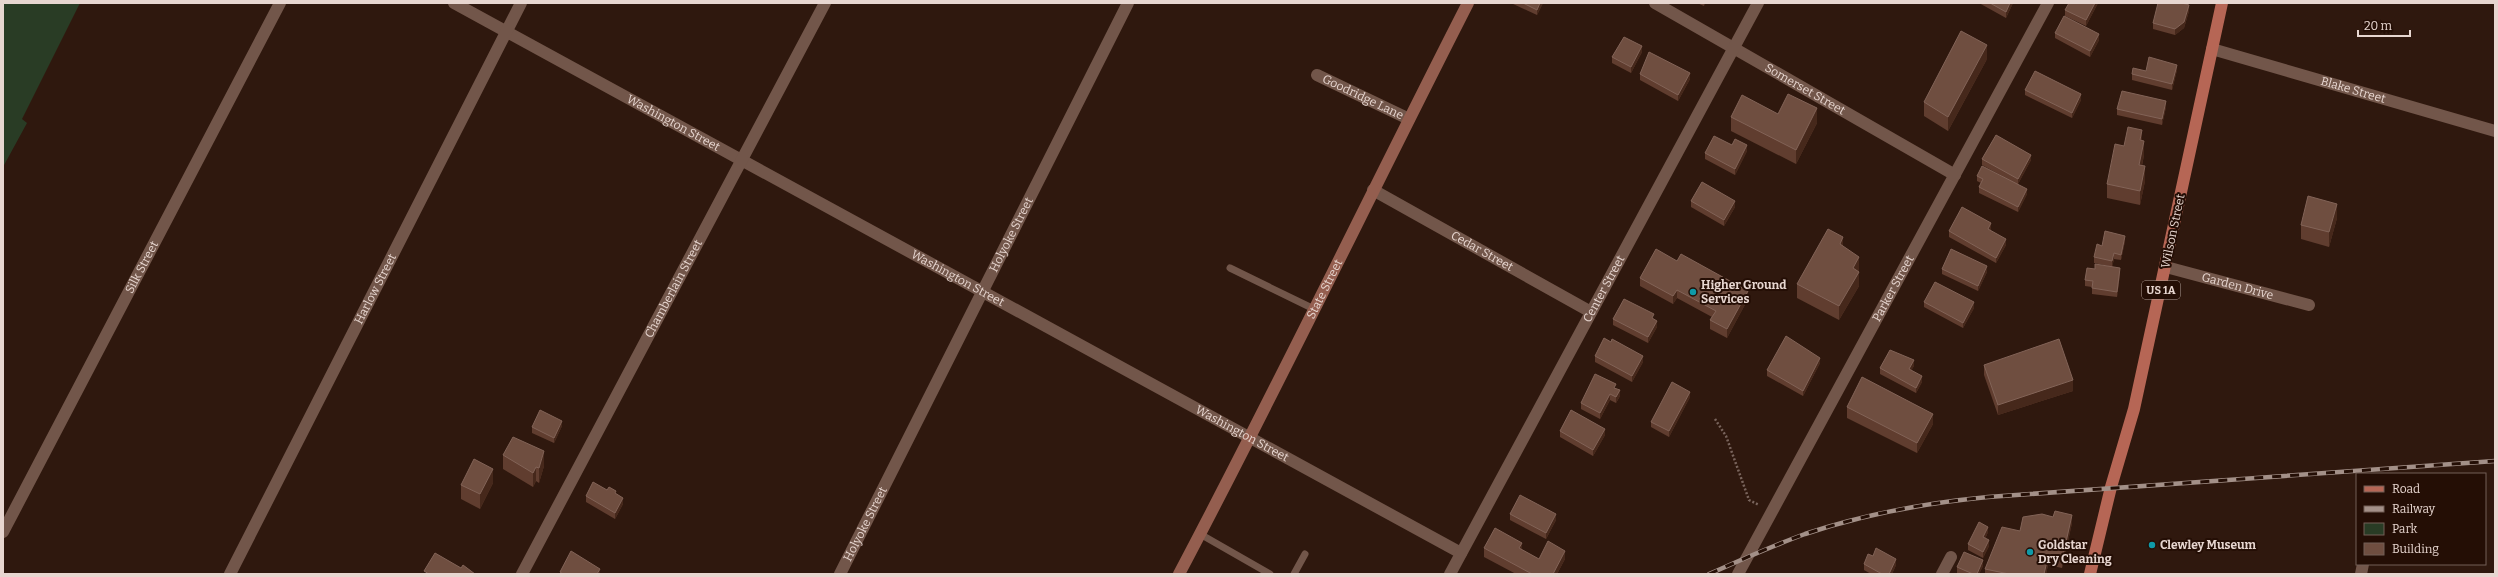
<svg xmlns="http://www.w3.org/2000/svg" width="2498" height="577" viewBox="0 0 2498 577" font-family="Bitter,serif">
	<rect width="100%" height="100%" fill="#2f180e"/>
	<polygon fill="#293c25" points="3,3 80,3 22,119 27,123 3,167"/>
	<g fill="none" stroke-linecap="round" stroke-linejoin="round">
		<polyline stroke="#79645c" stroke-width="2.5" stroke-dasharray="2 2" stroke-linecap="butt" points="1715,419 1726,436 1749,500 1759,505"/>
		<g stroke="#72564a" stroke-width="7">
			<polyline points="1230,268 1314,309"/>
			<polyline points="1200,534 1270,574"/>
			<polyline points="1294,574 1305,554"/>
		</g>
		<g stroke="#72564a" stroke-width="12">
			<path id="s1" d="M454,3L1461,553"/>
			<path id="s2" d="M1655,3L1955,175"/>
			<path id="s3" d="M2212,49L2495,131"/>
			<path id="s4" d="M1317,75L1409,119"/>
			<path id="s5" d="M1373,190L1591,312"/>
			<path id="s6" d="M2166,267L2309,305"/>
			<path id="s7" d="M3,532L280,3"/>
			<path id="s8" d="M230,574L521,3"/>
			<path id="s9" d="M522,574L825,3"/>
			<path id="s10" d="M840,574L1128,3"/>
			<path id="s11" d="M1450,574L1758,3"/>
			<path id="s12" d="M1738,574L2048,3"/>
			<polyline points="1942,574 1951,557"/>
			<polyline points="2361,574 2363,564"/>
		</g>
		<path stroke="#945e4f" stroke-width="12" id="s13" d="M1179,574C1279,385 1371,193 1468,3"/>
		<polyline stroke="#b66655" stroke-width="12" points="2090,574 2111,487 2134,409 2222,3"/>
		<g stroke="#a39088" stroke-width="4.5">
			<path id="rail" d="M1709,574C1741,560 1772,546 1805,534C1865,514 1925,503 1988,497L2495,461"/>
		</g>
		<use href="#rail" stroke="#240e05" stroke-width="3" stroke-dasharray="9" stroke-linecap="butt"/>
	</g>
	<g fill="#603d2f">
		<polygon points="1511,3 1543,3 1537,15"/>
		<polygon points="1697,3 1705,3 1704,6"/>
		<polygon points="1979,3 2013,3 2006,18"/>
		<polygon points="2098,3 2086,26 2065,16 2065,10"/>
		<polygon points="2189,11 2184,28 2175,35 2153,29 2153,23"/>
		<polygon points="2055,33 2099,40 2090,57 2055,38"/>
		<polygon points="1642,52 1631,73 1612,63 1612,57"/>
		<polygon points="1987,59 1948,131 1924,116 1924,102"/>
		<polygon points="2177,70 2172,90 2132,80 2132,74 2146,71"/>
		<polygon points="1640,74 1690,79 1678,101 1640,80"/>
		<polygon points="2025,90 2081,100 2072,118 2025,95"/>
		<polygon points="2166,107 2162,125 2117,115 2117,109"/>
		<polygon points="1778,114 1817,123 1796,164 1731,131 1731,117"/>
		<polygon points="1732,145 1747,151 1735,175 1705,159 1705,153"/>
		<polygon points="2124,146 2144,155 2142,166 2145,181 2140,205 2107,198 2107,184"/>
		<polygon points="1982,159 2031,160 2018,184 2027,194 2018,212 1979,193 1979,187 1981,183 1977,181 1977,176 2002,176 1982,165"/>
		<polygon points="1691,201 1735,207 1724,226 1691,207"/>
		<polygon points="2337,218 2329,247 2301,239 2301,225"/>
		<polygon points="1991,229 1991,231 2006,245 1996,263 1949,237 1949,231"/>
		<polygon points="2125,241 2121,260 2114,259 2112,267 2120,274 2117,297 2092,294 2092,287 2085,286 2085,280 2095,269 2108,266 2094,263 2094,257 2102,246"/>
		<polygon points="1843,246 1859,272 1859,286 1839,320 1797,298 1797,284"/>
		<polygon points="1942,269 1987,272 1978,291 1942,274"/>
		<polygon points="1640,278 1748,299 1727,338 1710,329 1710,320 1712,317 1677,298 1673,304 1640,286"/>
		<polygon points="1924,302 1974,308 1963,328 1924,307"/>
		<polygon points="1613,319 1654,320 1657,327 1648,343 1613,325"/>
		<polygon points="1595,356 1643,362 1632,382 1595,362"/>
		<polygon points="1820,363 1803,396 1767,376 1767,370"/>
		<polygon points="1984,365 2073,391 1998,415 1984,375"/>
		<polygon points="1914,366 1911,370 1922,382 1916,393 1880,374 1880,368"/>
		<polygon points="1616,388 1620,396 1616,403 1610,400 1600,419 1581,409 1581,403"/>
		<polygon points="1690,397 1669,437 1651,427 1651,422"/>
		<polygon points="1847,407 1933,424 1917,453 1847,418"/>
		<polygon points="562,426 554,443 532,433 532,427"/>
		<polygon points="1560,431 1605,435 1593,456 1560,437"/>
		<polygon points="503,455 544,466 539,483 536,481 533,487 503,469"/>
		<polygon points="493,483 480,509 461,499 461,485"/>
		<polygon points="607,490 616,494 623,504 615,519 586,502 586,496"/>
		<polygon points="1510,514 1556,520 1546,539 1510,520"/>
		<polygon points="2072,523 2062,568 2048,565 2046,574 1985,574 1985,569 2020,531"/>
		<polygon points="1988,532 1985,539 1989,546 1983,558 1968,550 1968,544"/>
		<polygon points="1484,548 1522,550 1539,559 1565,559 1557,574 1516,574 1484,557"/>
		<polygon points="1873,556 1896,565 1892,574 1871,574 1864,570 1864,564"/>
		<polygon points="1983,566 1979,574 1960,574 1957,573 1957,567"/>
	</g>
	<g fill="#46281b">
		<polygon points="1540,3 1543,3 1537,15 1537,10"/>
		<polygon points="2010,3 2013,3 2006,18 2006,12"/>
		<polygon points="2095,3 2098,3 2086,26 2086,20"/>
		<polygon points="2189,5 2189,11 2184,28 2175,35 2175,29"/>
		<polygon points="2099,34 2099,40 2090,57 2090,51"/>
		<polygon points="1987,45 1987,59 1948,131 1948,117"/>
		<polygon points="1642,46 1642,52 1631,73 1631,67"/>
		<polygon points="2177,65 2177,70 2172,90 2172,84"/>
		<polygon points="1690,73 1690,79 1678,101 1678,95"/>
		<polygon points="2081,94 2081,100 2072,118 2072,113"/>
		<polygon points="2166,101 2166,107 2162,125 2162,119"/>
		<polygon points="1817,108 1817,123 1796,164 1796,150"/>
		<polygon points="2142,130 2142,144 2140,140"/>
		<polygon points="2144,141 2144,155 2139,179 2139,165"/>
		<polygon points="1747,145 1747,151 1735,175 1735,169"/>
		<polygon points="2031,155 2031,160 2018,184 2018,179"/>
		<polygon points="2145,166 2145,181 2140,205 2140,191"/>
		<polygon points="2027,189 2027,194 2018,212 2018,207"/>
		<polygon points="1735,201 1735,207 1724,226 1724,220"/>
		<polygon points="2337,204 2337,218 2329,247 2329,232"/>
		<polygon points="1991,223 1991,229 1988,235 1988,229"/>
		<polygon points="2125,236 2125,241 2121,260 2121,255"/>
		<polygon points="1843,237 1843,252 1840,244"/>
		<polygon points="2006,239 2006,245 1996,263 1996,258"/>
		<polygon points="2114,253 2114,259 2112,267 2112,261"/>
		<polygon points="1859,257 1859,286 1839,320 1839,306 1853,268"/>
		<polygon points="1987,266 1987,272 1978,291 1978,286"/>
		<polygon points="2120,268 2120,274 2117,297 2117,292"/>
		<polygon points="1677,290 1677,298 1673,304 1673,296"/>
		<polygon points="1748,291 1748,299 1727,338 1727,329"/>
		<polygon points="1974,302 1974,308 1963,328 1963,323"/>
		<polygon points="1657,321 1657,327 1648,343 1648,337"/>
		<polygon points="1643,356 1643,362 1632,382 1632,376"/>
		<polygon points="1820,358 1820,363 1803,396 1803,391"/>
		<polygon points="1914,360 1914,366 1909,375 1909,369"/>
		<polygon points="1922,376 1922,382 1916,393 1916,388"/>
		<polygon points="2073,380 2073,391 1998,415 1998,405"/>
		<polygon points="1620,390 1620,396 1616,403 1616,397"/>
		<polygon points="1690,392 1690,397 1669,437 1669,431"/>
		<polygon points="1610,394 1610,400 1600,419 1600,413"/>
		<polygon points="1933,414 1933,424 1917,453 1917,443"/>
		<polygon points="562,421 562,426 554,443 554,438"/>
		<polygon points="1605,429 1605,435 1593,456 1593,450"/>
		<polygon points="544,451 544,466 539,483 539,468"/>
		<polygon points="536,467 536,481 533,487 533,473"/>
		<polygon points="493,469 493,483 480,509 480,494"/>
		<polygon points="623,498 623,504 615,519 615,513"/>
		<polygon points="1556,514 1556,520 1546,539 1546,533"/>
		<polygon points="2072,515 2072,523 2062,568 2062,560"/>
		<polygon points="1988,527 1988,532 1983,543 1983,537"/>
		<polygon points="1989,540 1989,546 1983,558 1983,552"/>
		<polygon points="1522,543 1522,551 1519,548"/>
		<polygon points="1565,551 1565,559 1557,574 1553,574"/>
		<polygon points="2048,557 2048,565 2046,574 2044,574"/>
		<polygon points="1896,559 1896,565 1892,574 1889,574"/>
		<polygon points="1983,560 1983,566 1979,574 1977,574"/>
		<polygon points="600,569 600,574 597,574"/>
	</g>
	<g fill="#6f4e40" stroke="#826357">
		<polygon points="1523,3 1540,3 1537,10"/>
		<polygon points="1990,3 2010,3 2006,12"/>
		<polygon points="2069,3 2095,3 2086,20 2065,10"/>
		<polygon points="2158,3 2182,3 2189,5 2184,22 2175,29 2153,23"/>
		<polygon points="2064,16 2099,34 2090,51 2055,33"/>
		<polygon points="1961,31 1987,45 1948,117 1924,102"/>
		<polygon points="1624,37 1642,46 1631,67 1612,57"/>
		<polygon points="1649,52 1690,73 1678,95 1640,74"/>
		<polygon points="2149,57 2177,65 2172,84 2132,74 2133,68 2146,71"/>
		<polygon points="2035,71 2081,94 2072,113 2025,90"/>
		<polygon points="2122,91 2166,101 2162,119 2117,109"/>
		<polygon points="1788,94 1817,108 1796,150 1731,117 1742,95 1778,114"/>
		<polygon points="2128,127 2142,130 2140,140 2144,141 2139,165 2145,166 2140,191 2107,184 2115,144 2124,146"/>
		<polygon points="1996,135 2031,155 2018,179 1982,159"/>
		<polygon points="1714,136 1732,145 1735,139 1747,145 1735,169 1705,153"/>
		<polygon points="1982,166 2027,189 2018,207 1979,187 1983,179 1977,176"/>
		<polygon points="1702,182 1735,201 1724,220 1691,201"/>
		<polygon points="2308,196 2337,204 2329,232 2301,225"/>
		<polygon points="1962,207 1991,223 1988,229 2006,239 1996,258 1949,231"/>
		<polygon points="1828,229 1843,237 1840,244 1859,257 1853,268 1859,272 1839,306 1797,284"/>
		<polygon points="2105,231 2125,236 2121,255 2114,253 2112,261 2094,257 2097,244 2102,246"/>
		<polygon points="1656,249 1677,261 1681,254 1748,291 1727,329 1710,320 1716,311 1677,290 1673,296 1640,278"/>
		<polygon points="1951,249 1987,266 1978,286 1942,269"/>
		<polygon points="2095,264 2120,268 2117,292 2092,288 2093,281 2085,280 2087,268 2095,269"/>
		<polygon points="1935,282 1974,302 1963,323 1924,302"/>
		<polygon points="1624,299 1654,314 1652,318 1657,321 1648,337 1613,319"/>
		<polygon points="1786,336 1820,358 1803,391 1767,370"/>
		<polygon points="1604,338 1611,342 1612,339 1643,356 1632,376 1595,356"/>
		<polygon points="2059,339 2073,380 1998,405 1984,365"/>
		<polygon points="1890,350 1914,360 1909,369 1922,376 1916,388 1880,368"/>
		<polygon points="1595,374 1616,384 1614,388 1620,390 1616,397 1610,394 1600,413 1581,403"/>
		<polygon points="1862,377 1933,414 1917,443 1847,407"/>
		<polygon points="1672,382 1690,392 1669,431 1651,422"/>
		<polygon points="540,410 562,421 554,438 532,427"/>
		<polygon points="1571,410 1605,429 1593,450 1560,431"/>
		<polygon points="513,437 544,451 539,468 536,467 533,473 503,455"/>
		<polygon points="474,459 493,469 480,494 461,485"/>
		<polygon points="593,482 607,490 609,487 616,491 615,493 623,498 615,513 586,496"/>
		<polygon points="1520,495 1556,514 1546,533 1510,514"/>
		<polygon points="2055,511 2072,515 2062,560 2048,557 2044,574 2009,574 1985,569 2002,527 2020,531 2023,517 2042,514 2053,517"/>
		<polygon points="1979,522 1988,527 1983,537 1989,540 1983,552 1968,544"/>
		<polygon points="1495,528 1522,543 1519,548 1539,559 1548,541 1565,551 1553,574 1532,574 1484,548"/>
		<polygon points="1876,548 1896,559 1889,574 1882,574 1864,564 1868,554 1873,556"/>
		<polygon points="571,551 600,569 597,574 563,574 560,572"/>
		<polygon points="1964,552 1983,560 1977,574 1973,574 1957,567"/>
		<polygon points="435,553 461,568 463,565 475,574 429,574 424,571"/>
	</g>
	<g fill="#0f9aa8" stroke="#240e05" stroke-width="1.5">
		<circle cx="1693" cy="292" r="4"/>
		<circle cx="2152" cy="545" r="4"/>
		<circle cx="2030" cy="552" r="4"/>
	</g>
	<g text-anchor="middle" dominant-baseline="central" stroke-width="4" stroke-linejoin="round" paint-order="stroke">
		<rect fill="#240e05" stroke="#ac9a93" stroke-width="1" x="2142" y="281" width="38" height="18" rx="3"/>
		<g font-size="11" font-weight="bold" fill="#e7d6d0">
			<text x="2161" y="290">US 1A</text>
		</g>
		<g font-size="12" fill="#e7d6d0" stroke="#240e05">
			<text stroke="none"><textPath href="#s2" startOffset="173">Somerset Street</textPath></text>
			<text stroke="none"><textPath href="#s3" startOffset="147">Blake Street</textPath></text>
			<text stroke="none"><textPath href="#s4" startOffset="51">Goodridge Lane</textPath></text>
			<text stroke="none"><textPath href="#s1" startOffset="250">Washington Street</textPath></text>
			<text transform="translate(2173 231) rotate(-78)">Wilson Street</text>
			<text stroke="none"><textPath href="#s10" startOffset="380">Holyoke Street</textPath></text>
			<text stroke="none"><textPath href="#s5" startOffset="125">Cedar Street</textPath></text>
			<text stroke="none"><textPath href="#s7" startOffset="299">Silk Street</textPath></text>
			<text stroke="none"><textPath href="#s1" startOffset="574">Washington Street</textPath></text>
			<text stroke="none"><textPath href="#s6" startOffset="74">Garden Drive</textPath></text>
			<text stroke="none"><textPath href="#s8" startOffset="320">Harlow Street</textPath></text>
			<text stroke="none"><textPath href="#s11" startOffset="324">Center Street</textPath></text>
			<text stroke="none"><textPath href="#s9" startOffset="323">Chamberlain Street</textPath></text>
			<text stroke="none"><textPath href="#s13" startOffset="320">State Street</textPath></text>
			<text stroke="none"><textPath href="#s12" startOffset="325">Parker Street</textPath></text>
			<text stroke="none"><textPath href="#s1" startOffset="898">Washington Street</textPath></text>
			<text stroke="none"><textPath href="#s10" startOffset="56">Holyoke Street</textPath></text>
		</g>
		<g font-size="12" font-weight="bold" fill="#e7d6d0" stroke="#240e05" text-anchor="start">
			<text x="1701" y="285">Higher Ground<tspan x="1701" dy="14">Services</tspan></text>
			<text x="2038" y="545">Goldstar<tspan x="2038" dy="14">Dry Cleaning</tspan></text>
			<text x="2160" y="545">Clewley Museum</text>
		</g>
	</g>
	<rect width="2498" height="577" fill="none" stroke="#e7d6d0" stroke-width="8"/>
	<rect x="2356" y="473" width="130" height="92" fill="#240e05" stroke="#725e56"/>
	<rect x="2364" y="486" width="20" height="6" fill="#b66655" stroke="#725e56"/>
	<text x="2392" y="493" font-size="12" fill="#e7d6d0">Road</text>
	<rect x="2364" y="506" width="20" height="6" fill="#a39088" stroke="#725e56"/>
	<text x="2392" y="513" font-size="12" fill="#e7d6d0">Railway</text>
	<rect x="2364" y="523" width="20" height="12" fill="#293c25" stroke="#725e56"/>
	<text x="2392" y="533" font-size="12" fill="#e7d6d0">Park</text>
	<rect x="2364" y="543" width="20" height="12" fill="#6f4e40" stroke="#725e56"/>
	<text x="2392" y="553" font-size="12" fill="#e7d6d0">Building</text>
	<path d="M2358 30v6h52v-6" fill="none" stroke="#e7d6d0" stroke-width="2"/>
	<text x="2364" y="30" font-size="12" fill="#e7d6d0" stroke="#240e05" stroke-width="3" paint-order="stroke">20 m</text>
</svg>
